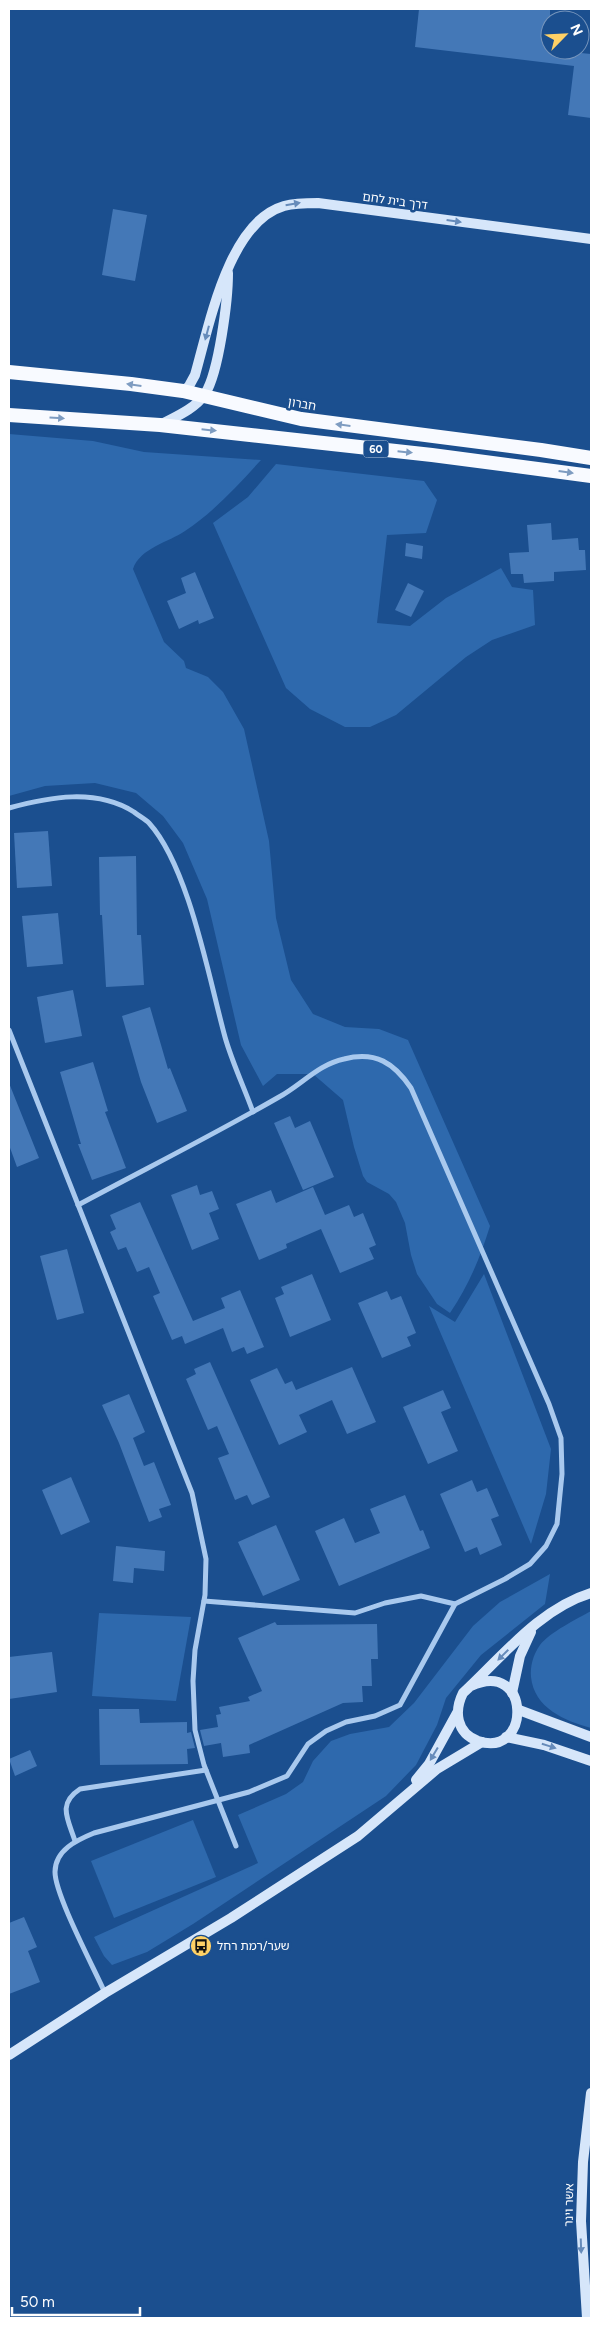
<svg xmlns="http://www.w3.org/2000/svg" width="600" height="2327" viewBox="0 0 600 2327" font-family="Figtree,'Noto Sans Hebrew',sans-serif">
	<rect width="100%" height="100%" fill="#1b4f8f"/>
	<g fill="#2e69ad">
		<path d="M9,434L93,441L144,452L261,460C238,485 214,512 185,531C169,542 140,548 133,569L164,642L184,661L186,668L208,677L223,692L244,729L269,841L276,918L291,980L313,1014L345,1027L379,1029L408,1040L490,1226C480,1258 469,1285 450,1313L437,1304L417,1274L411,1255L405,1223L396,1202L389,1194L367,1182L363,1176L354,1147L343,1100L313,1074H277L263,1086L241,1045L207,899L183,843L163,816L136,793L95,783L45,786L9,796Z"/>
		<polygon points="276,464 424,481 437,500 426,533 387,535 377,623 410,626 446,598 501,568 512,587 533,590 535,625 492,640 466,657 396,715 370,727 345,727 310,709 286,688 213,523 248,497"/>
		<polygon points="484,1274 551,1449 546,1494 531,1544 429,1306 455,1322"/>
		<polygon points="550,1574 545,1604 481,1655 446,1698 437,1725 416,1765 386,1796 193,1924 147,1952 112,1965 104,1956 94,1937 258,1863 238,1815 286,1794 303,1782 313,1761 331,1741 350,1734 389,1727 414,1703 473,1626 500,1602"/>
		<path d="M591,1611V1728C565,1721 534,1708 531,1677C530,1666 533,1655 540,1645C550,1632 577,1619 591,1611Z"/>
		<polygon points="99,1613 191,1617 176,1701 92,1696"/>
		<polygon points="193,1820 216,1877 114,1918 91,1861"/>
	</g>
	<g fill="#4478b7">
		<polygon points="419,9 550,9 550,50 591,54 591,118 568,115 574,66 415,47"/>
		<polygon points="113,209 147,215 135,281 102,275"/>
		<polygon points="551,523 552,540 578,538 579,550 585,550 586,570 554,572 554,581 524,583 523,574 511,574 509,553 529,552 527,525"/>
		<polygon points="406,543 423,546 422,559 405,556"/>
		<polygon points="195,572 214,618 199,624 198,620 179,629 167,601 186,593 181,578"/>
		<polygon points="408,583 424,591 411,617 395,610"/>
		<polygon points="48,831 52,886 17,888 14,833"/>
		<polygon points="136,856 137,935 141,935 144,985 106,987 102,915 100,915 99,857"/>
		<polygon points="58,913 63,964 27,967 22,916"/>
		<polygon points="73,990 82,1036 45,1043 37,997"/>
		<polygon points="150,1007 168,1069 170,1068 187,1111 157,1123 141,1082 122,1016"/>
		<polygon points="93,1062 108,1111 105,1112 126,1168 92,1180 78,1144 81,1144 60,1072"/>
		<polygon points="9,1083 39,1158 17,1167 9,1145"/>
		<polygon points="290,1116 295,1128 310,1121 334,1177 303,1190 274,1123"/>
		<polygon points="197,1185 200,1195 212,1191 219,1209 209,1213 219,1239 192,1250 171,1195"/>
		<polygon points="313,1187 325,1215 349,1205 354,1217 363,1213 376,1245 369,1248 374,1259 340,1273 321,1229 286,1244 287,1248 259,1260 236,1204 271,1190 276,1203"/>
		<polygon points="140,1202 193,1321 225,1308 221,1298 240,1290 264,1347 247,1354 244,1347 232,1352 223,1328 185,1344 182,1336 172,1340 153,1296 160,1293 149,1267 137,1272 126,1247 118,1250 110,1232 116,1229 110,1215"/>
		<polygon points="67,1249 84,1313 57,1320 40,1256"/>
		<polygon points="312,1274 331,1320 290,1337 275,1298 284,1294 281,1287"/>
		<polygon points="387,1291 391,1300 401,1296 416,1333 407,1337 411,1346 382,1358 358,1303"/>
		<polygon points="210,1362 270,1497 252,1505 247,1495 235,1500 218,1458 229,1454 217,1426 208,1430 186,1379 196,1374 194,1369"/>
		<polygon points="352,1367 376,1422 347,1434 332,1400 299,1415 307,1432 279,1445 250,1380 277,1368 285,1384 292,1381 296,1390"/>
		<polygon points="443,1390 451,1408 441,1412 458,1451 428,1464 403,1407"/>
		<polygon points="129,1394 145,1432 133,1438 144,1466 154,1462 171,1505 159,1509 162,1517 149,1522 119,1443 102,1405"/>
		<polygon points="71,1477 90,1522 61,1535 42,1490"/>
		<polygon points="472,1480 477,1492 487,1488 499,1516 491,1519 502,1545 480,1555 477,1547 465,1552 440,1494"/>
		<polygon points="405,1495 420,1531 423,1530 430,1548 339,1586 315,1531 344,1518 355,1543 380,1533 370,1509"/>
		<polygon points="276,1525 300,1580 263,1596 238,1542"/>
		<polygon points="116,1546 165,1551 164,1571 134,1568 133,1583 113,1581"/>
		<polygon points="275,1622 277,1625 377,1624 378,1659 371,1659 372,1686 362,1686 363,1702 343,1703 249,1745 250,1753 223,1757 221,1743 204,1746 200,1730 218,1727 216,1715 221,1714 219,1707 250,1701 248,1697 262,1691 238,1638"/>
		<polygon points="52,1652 57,1692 9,1699 9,1657"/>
		<polygon points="99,1709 139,1709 140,1723 187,1722 187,1733 191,1732 195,1748 187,1749 188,1764 100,1765"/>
		<polygon points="30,1750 37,1766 15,1776 9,1759"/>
		<polygon points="24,1917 37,1947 28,1951 40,1982 9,1994 9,1923"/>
	</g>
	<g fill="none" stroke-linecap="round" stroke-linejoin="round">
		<g stroke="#a9c9ee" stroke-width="5">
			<path d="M9,808C49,797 96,788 134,812C139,816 145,819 149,823C189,867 209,979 225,1037C232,1062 244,1087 253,1112"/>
			<polyline points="9,1030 192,1493 206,1559 205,1595 195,1650 193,1681 195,1730 204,1765 236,1846"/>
			<path d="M78,1205C145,1169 213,1135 279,1097C301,1085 319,1064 344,1059C376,1051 394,1063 411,1088L549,1404L561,1438L562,1474L557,1524L546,1546L530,1564L505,1579L455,1604L400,1705L375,1716L346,1722L326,1731L308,1744L287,1776L249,1792L94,1833C77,1840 55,1850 55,1872C55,1895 94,1968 105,1993"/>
			<polyline points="204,1601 355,1613 385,1603 421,1596 455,1604"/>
			<path d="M75,1841C68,1819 57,1804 80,1789L206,1770"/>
		</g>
		<g stroke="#d6e6fa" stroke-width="10">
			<path d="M183,391L189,386L195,375C209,327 228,222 284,206C295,203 306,203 318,203L591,239"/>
			<path d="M160,425C175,417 195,409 205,394C219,372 228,300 228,273"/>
			<path d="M471,1686C531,1658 532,1759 478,1741C456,1733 454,1711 463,1693C502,1657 539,1609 591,1593"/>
			<polyline points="512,1693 520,1656 531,1632"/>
			<polyline points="519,1710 591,1737"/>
			<polyline points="506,1737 544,1745 591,1761"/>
			<polyline points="416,1780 429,1764 457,1713"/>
			<polyline points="9,2055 105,1993 231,1918 358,1836 437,1769 482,1742"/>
			<polyline points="587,2318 581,2221 583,2162 591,2093"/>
		</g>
		<g stroke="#f8faff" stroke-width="14">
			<polyline points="9,372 131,384 183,391 301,419 541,450 591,458"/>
			<polyline points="9,415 160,425 432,455 591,476"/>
		</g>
	</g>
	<defs><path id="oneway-solid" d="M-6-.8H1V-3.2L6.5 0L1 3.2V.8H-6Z" transform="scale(1.25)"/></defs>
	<g fill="#668bba">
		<use href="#oneway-solid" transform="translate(293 204) rotate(-10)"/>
		<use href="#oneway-solid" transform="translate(454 221) rotate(8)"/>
		<use href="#oneway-solid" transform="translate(207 333) rotate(105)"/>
		<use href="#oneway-solid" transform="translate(503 1655) rotate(135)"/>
		<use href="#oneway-solid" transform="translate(549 1746) rotate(17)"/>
		<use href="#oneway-solid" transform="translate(434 1754) rotate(121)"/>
		<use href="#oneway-solid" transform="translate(581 2246) rotate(88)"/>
	</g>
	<g fill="#7e9cc1">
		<use href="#oneway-solid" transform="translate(134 385) rotate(-172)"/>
		<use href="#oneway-solid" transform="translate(57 418) rotate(4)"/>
		<use href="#oneway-solid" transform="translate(343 425) rotate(-173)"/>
		<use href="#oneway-solid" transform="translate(209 430) rotate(6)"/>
		<use href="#oneway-solid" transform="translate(405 452) rotate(6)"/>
		<use href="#oneway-solid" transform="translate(566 472) rotate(8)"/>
	</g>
	<defs>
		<g id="bus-disc" transform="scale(1.125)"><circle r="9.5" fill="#ffd166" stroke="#1b4f8f"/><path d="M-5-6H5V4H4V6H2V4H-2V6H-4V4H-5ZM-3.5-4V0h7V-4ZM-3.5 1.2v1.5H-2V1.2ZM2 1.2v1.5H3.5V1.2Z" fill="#111"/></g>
	</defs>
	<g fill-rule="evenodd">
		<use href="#bus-disc" x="201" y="1946"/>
	</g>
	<g text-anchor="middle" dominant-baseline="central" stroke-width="5" stroke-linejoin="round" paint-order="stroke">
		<rect fill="#1b4f8f" stroke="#bbcadd" stroke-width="1" x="363.5" y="440.5" width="25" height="17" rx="4"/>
		<g font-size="11" font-weight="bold" fill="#fff">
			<text x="376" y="449">60</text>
		</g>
		<g font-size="12" fill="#fff" stroke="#1b4f8f">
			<text transform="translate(395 201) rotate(8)">דרך בית לחם</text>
			<text transform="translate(302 404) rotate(10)">חברון</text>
			<text transform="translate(569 2205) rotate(-89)">אשר וינר</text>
		</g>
		<g font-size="12" fill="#fff" stroke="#1b4f8f" text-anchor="start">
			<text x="217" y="1946">שער/רמת רחל</text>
		</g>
	</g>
	<rect width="600" height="2327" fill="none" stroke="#ffffff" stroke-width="20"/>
	<g transform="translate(565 35) rotate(66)"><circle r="24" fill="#1b4f8f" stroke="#7695bc"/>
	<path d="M0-4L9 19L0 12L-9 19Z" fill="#ffd166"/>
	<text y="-8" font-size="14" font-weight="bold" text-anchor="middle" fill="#ffffff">N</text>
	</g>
	<path d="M12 2307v8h128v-8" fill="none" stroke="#ffffff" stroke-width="2.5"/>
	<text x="20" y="2307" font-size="15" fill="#ffffff" stroke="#1b4f8f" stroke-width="4" paint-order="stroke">50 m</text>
</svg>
